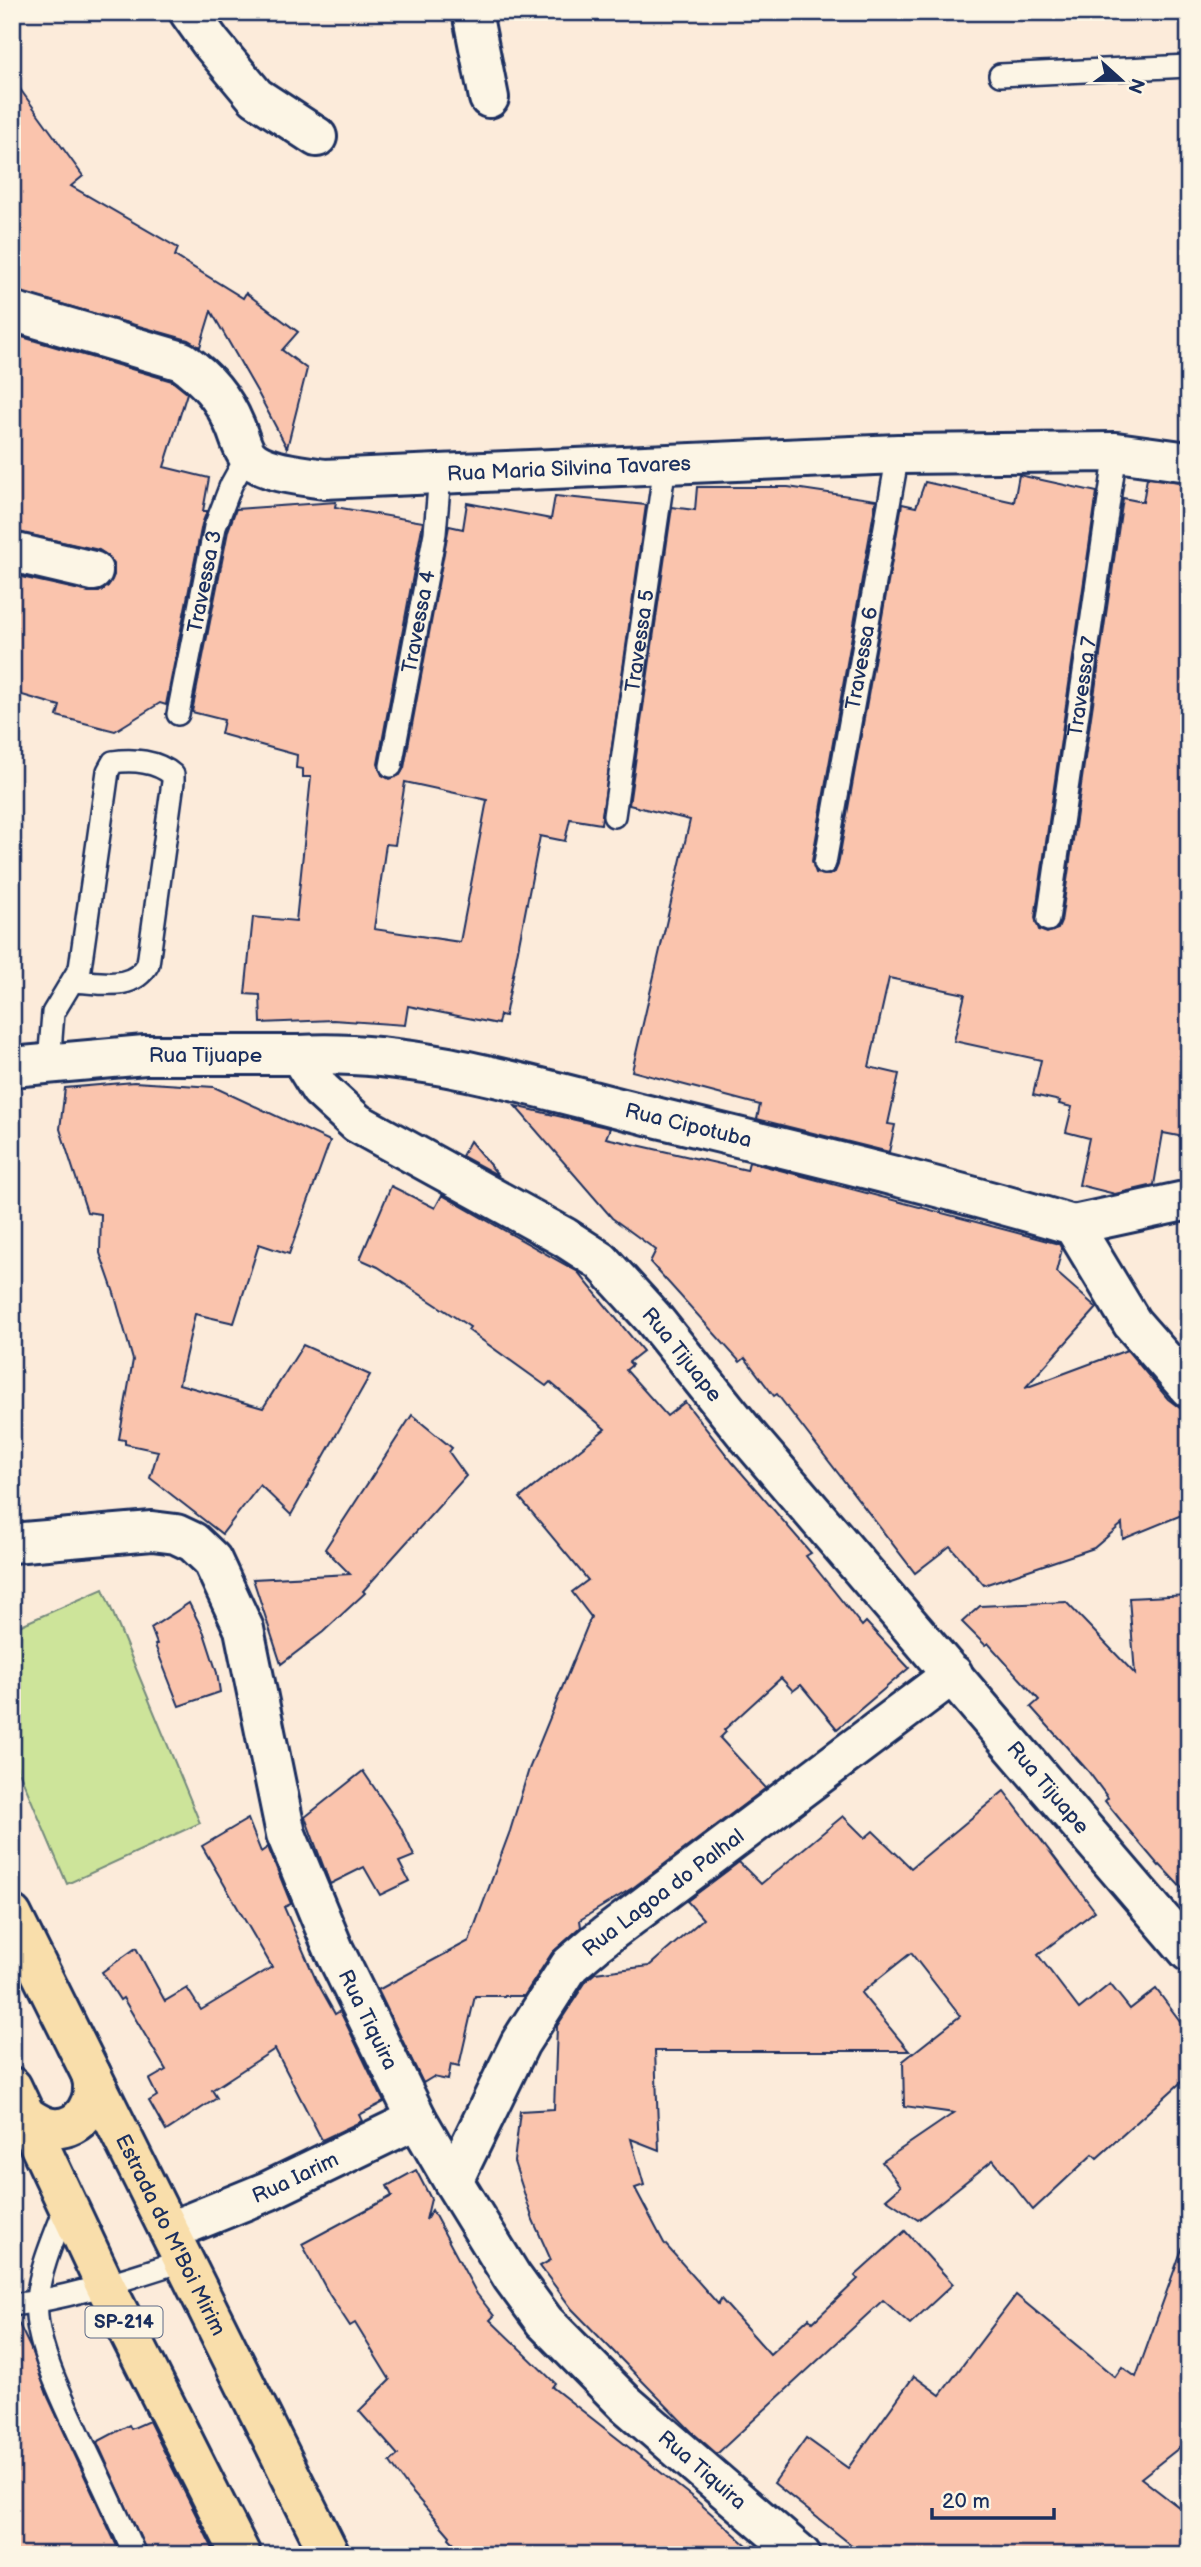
<svg xmlns="http://www.w3.org/2000/svg" width="1201" height="2567" viewBox="0 0 1201 2567" font-family="'Balsamiq Sans',sans-serif">
	<rect width="100%" height="100%" fill="#fcebda"/>
	<filter id="ink" filterUnits="userSpaceOnUse"><feTurbulence type="fractalNoise" baseFrequency=".0143" numOctaves="2"/><feDisplacementMap in="SourceGraphic" scale="14" xChannelSelector="R" yChannelSelector="G"/><feConvolveMatrix kernelMatrix="1 2 1 2 8 2 1 2 1" color-interpolation-filters="sRGB"/></filter>
	<g filter="url(#ink)">
		<polygon fill="#cde49a" stroke="#748a7c" stroke-width="2" points="103,1589 200,1823 67,1884 12,1755 12,1629"/>
		<g fill="#fac4ad" stroke="#1b2f5e" stroke-width="2" fill-rule="evenodd">
			<polygon points="12,78 83,176 71,186 178,248 175,256 243,298 246,293 298,332 282,350 307,369 287,448 258,393 211,311 200,347 188,340 12,290"/>
			<polygon points="12,334 172,381 187,393 164,467 209,478 203,511 207,511 202,524 166,705 160,703 115,731 57,716 60,706 12,692 12,575 89,592 99,592 108,586 114,575 114,564 108,556 99,550 12,531"/>
			<polygon points="1019,475 1097,492 1035,918 1039,930 1047,933 1058,929 1061,922 1123,498 1143,502 1147,478 1189,483 1189,1138 1163,1133 1154,1185 1115,1194 1079,1185 1089,1138 1066,1132 1072,1107 1059,1104 1060,1101 1033,1095 1041,1060 954,1041 965,994 889,978 869,1067 899,1074 888,1124 895,1125 889,1152 757,1119 760,1105 632,1071 690,820 629,805 672,507 695,510 697,487 788,487 876,500 812,861 816,873 829,875 835,872 838,865 902,504 916,507 925,482 1014,502"/>
			<path d="M555,496L646,505L601,824L570,819L565,841L540,836L505,1016L500,1015L498,1024L408,1006L405,1025L333,1020L261,1023L260,995L245,994L253,917L296,921L311,777H303V769L296,768L297,755L221,734L224,720L192,712L228,531L236,509L336,502L335,507L423,522L378,764L382,775L389,779L400,775L404,768L449,526L463,529L467,503L551,519ZM405,782L487,800L460,942L374,929L386,844L395,845Z"/>
			<polygon points="134,1082 214,1087 330,1141 289,1254 259,1244 234,1323 195,1314 179,1384 263,1408 303,1345 370,1375 291,1515 260,1485 222,1534 150,1478 158,1451 125,1444 125,1440 119,1439 133,1360 114,1293 100,1253 101,1214 87,1212 60,1129 65,1088"/>
			<polygon points="515,1106 610,1128 606,1138 747,1170 749,1162 1059,1244 1062,1249 1056,1272 1097,1308 1025,1388 1127,1350 1168,1399 1189,1415 1189,1512 1123,1539 1122,1524 1094,1548 984,1585 950,1546 915,1573 777,1394 774,1396 745,1358 740,1362 650,1262 656,1250 612,1218"/>
			<polygon points="470,1141 499,1176 462,1156"/>
			<polygon points="391,1186 435,1208 442,1195 578,1272 643,1351 629,1362 632,1365 626,1370 667,1416 685,1402 733,1463 811,1553 806,1556 862,1626 866,1622 909,1668 837,1729 801,1685 793,1691 781,1678 724,1730 726,1732 720,1738 766,1788 634,1887 580,1920 581,1927 552,1953 524,1996 475,1996 459,2066 451,2064 448,2080 433,2077 423,2083 378,1990 469,1941 510,1831 529,1769 591,1617 572,1592 588,1580 520,1498 605,1429 550,1382 546,1386 468,1330 470,1327 378,1267 360,1259"/>
			<polygon points="412,1415 452,1448 449,1452 466,1476 363,1591 365,1593 323,1632 281,1664 253,1579 350,1574 325,1549"/>
			<polygon points="1189,1595 1189,1896 1160,1865 1159,1866 1127,1828 1105,1801 1108,1798 1088,1771 1031,1707 1039,1700 988,1643 985,1645 962,1622 980,1606 1066,1602 1135,1674 1129,1598"/>
			<polygon points="189,1603 204,1633 217,1673 220,1692 179,1706 155,1645 157,1644 151,1628"/>
			<polygon points="363,1771 400,1826 414,1856 399,1862 409,1881 380,1895 364,1867 330,1884 305,1817"/>
			<polygon points="1004,1791 1095,1911 1038,1955 1079,2009 1110,1984 1130,2009 1156,1989 1189,2033 1189,2075 1097,2158 1093,2154 1033,2210 993,2160 918,2220 886,2199 901,2186 882,2162 954,2113 904,2106 903,2061 960,2016 911,1953 861,1993 909,2051 655,2051 659,2150 631,2139 644,2185 635,2188 664,2243 718,2304 721,2299 770,2354 809,2318 813,2322 858,2279 855,2276 905,2231 953,2284 910,2324 883,2300 717,2454 693,2433 572,2309 540,2266 551,2260 533,2220 514,2162 520,2111 554,2109 557,2026 587,1980 595,1973 649,1966 703,1919 687,1901 739,1862 761,1884 843,1816 865,1838 873,1831 911,1868"/>
			<polygon points="248,1819 261,1852 268,1847 291,1904 284,1907 316,1980 335,2014 340,2011 384,2102 359,2115 362,2121 322,2140 275,2049 212,2090 217,2098 166,2131 149,2101 157,2096 149,2080 166,2070 123,1998 120,2000 102,1972 136,1948 165,2001 187,1988 201,2010 272,1967 202,1846"/>
			<polygon points="416,2170 431,2199 426,2220 432,2210 477,2294 494,2316 490,2320 555,2383 552,2387 696,2500 758,2555 466,2555 449,2538 450,2536 407,2486 390,2462 398,2455 359,2411 390,2380 355,2323 350,2326 329,2294 302,2244 392,2196 387,2186"/>
			<polygon points="1183,2246 1189,2247 1189,2440 1141,2478 1189,2515 1189,2555 864,2555 774,2483 806,2438 848,2468 914,2376 940,2395 1016,2295 1115,2377 1122,2367 1136,2377"/>
			<polygon points="12,2318 16,2318 30,2347 48,2397 121,2555 12,2555"/>
			<polygon points="149,2421 216,2555 148,2555 97,2442 129,2425 131,2429"/>
		</g>
		<g fill="none" stroke-linecap="round" stroke-linejoin="round">
			<g stroke="#1b2f5e" stroke-width="26">
				<g id="lane">
					<polyline points="1000,75 1189,66"/>
					<path id="s1" d="M178,714L215,527L231,485L247,456"/>
					<path id="s2" d="M391,766L435,533L440,475"/>
					<path id="s3" d="M614,816L665,465"/>
					<path id="s4" d="M825,863L898,454"/>
					<path id="s5" d="M1048,920L1116,452"/>
					<path d="M49,1064L53,1013L80,968L108,771L113,762C133,759 157,761 173,775V782L148,964C132,992 101,982 73,981"/>
					<path d="M67,2204C56,2233 39,2270 37,2301C33,2343 66,2405 83,2443C101,2480 118,2517 135,2555"/>
					<path d="M12,2305C71,2298 128,2278 185,2260"/>
				</g>
			</g>
			<g stroke="#1b2f5e" stroke-width="44">
				<g id="street">
					<polyline points="189,12 211,43 256,97 317,137"/>
					<polyline points="472,12 489,98"/>
					<path id="s6" d="M12,311L182,361C207,379 223,397 235,426C239,435 242,449 248,456C263,473 303,475 324,479L898,454L1116,452L1189,462"/>
					<polyline points="12,552 93,571"/>
					<path id="s7" d="M299,1055C413,1048 536,1088 647,1115C790,1150 932,1183 1073,1225L1132,1323L1189,1388"/>
					<path id="s8" d="M12,1067L145,1055H299L320,1089L357,1123L564,1237L601,1261L653,1318L745,1433L1189,1952"/>
					<polyline points="1073,1225 1189,1200"/>
					<path id="s9" d="M12,1543L152,1531L176,1534L193,1542L212,1560L244,1629L286,1834L334,1950L417,2119L453,2181L512,2277L544,2321L625,2403L801,2555"/>
					<path id="s10" d="M453,2181L520,2043L570,1965L597,1942L953,1674"/>
					<path id="s11" d="M170,2231L268,2191L417,2119"/>
				</g>
			</g>
			<g stroke="#1b2f5e" stroke-width="44">
				<g id="primary">
					<path id="s12" d="M12,1915L330,2555"/>
					<polyline points="12,2087 105,2285 241,2555"/>
					<path d="M26,2116C34,2121 42,2127 52,2128C82,2131 99,2100 91,2074"/>
				</g>
			</g>
			<use href="#lane" stroke="#fcf5e5" stroke-width="21"/>
			<use href="#street" stroke="#fcf5e5" stroke-width="38"/>
			<use href="#primary" stroke="#f9deab" stroke-width="38"/>
		</g>
	</g>
	<g text-anchor="middle" dominant-baseline="central" stroke-width="5" stroke-linejoin="round" paint-order="stroke">
		<rect fill="#fcf5e5" stroke="#5e6a86" stroke-width="2" x="85.5" y="2306.5" width="77" height="31" rx="5"/>
		<g font-size="19" font-weight="bold" fill="#1b2f5e">
			<text x="124" y="2322">SP-214</text>
		</g>
		<g font-size="21" fill="#1b2f5e" stroke="#fcf5e5">
			<text stroke="none"><textPath href="#s6" startOffset="621">Rua Maria Silvina Tavares</textPath></text>
			<text stroke="none"><textPath href="#s1" startOffset="135">Travessa 3</textPath></text>
			<text stroke="none"><textPath href="#s2" startOffset="147">Travessa 4</textPath></text>
			<text stroke="none"><textPath href="#s3" startOffset="177">Travessa 5</textPath></text>
			<text stroke="none"><textPath href="#s4" startOffset="208">Travessa 6</textPath></text>
			<text stroke="none"><textPath href="#s5" startOffset="236">Travessa 7</textPath></text>
			<text stroke="none"><textPath href="#s8" startOffset="194">Rua Tijuape</textPath></text>
			<text stroke="none"><textPath href="#s7" startOffset="397">Rua Cipotuba</textPath></text>
			<text stroke="none"><textPath href="#s8" startOffset="782">Rua Tijuape</textPath></text>
			<text stroke="none"><textPath href="#s8" startOffset="1349">Rua Tijuape</textPath></text>
			<text stroke="none"><textPath href="#s10" startOffset="364">Rua Lagoa do Palhal</textPath></text>
			<text stroke="none"><textPath href="#s9" startOffset="698">Rua Tiquira</textPath></text>
			<text stroke="none"><textPath href="#s11" startOffset="136">Rua Iarim</textPath></text>
			<text stroke="none"><textPath href="#s12" startOffset="357">Estrada do M'Boi Mirim</textPath></text>
			<text stroke="none"><textPath href="#s9" startOffset="1265">Rua Tiquira</textPath></text>
		</g>
	</g>
	<rect width="1201" height="2567" fill="none" stroke="#fcf5e5" stroke-width="42"/>
	<rect x="21" y="21" width="1159" height="2525" fill="none" stroke="#1b2f5e" stroke-width="2.5" filter="url(#ink)"/>
	<g transform="translate(1121 80) rotate(111)" stroke="#fcf5e5" stroke-width="5" paint-order="stroke">
	<path d="M0-5L12 26L0 18L-12 26Z" fill="#1b2f5e"/>
	<text y="-10" font-size="19" font-weight="bold" text-anchor="middle" fill="#1b2f5e">N</text>
	</g>
	<path d="M932 2508v10h122v-10" fill="none" stroke="#1b2f5e" stroke-width="3.5"/>
	<text x="942" y="2508" font-size="21" fill="#1b2f5e" stroke="#fcf5e5" stroke-width="5" paint-order="stroke">20 m</text>
</svg>
